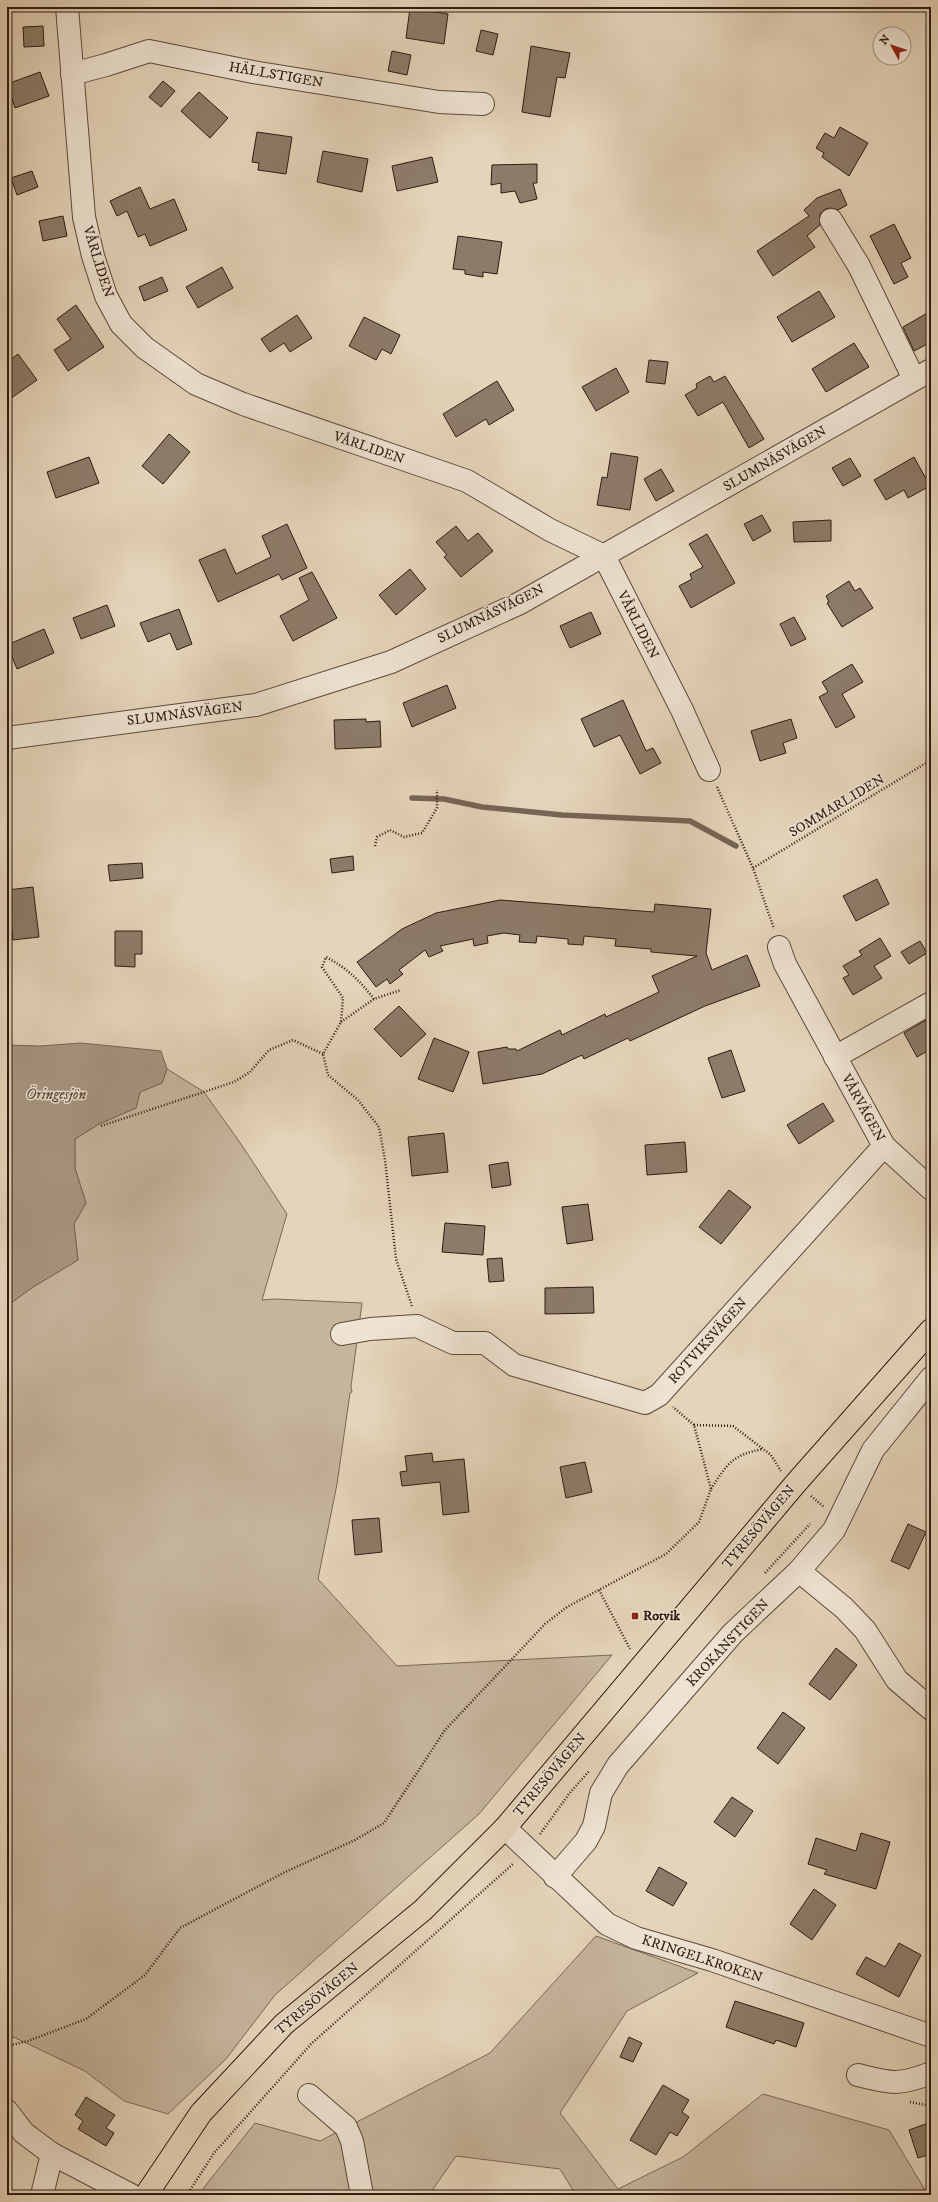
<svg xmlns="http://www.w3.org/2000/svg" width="938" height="2202" viewBox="0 0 938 2202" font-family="'IM FELL DW Pica',serif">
	<rect width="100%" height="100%" fill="#e5d4ba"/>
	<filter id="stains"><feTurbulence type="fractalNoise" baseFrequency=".005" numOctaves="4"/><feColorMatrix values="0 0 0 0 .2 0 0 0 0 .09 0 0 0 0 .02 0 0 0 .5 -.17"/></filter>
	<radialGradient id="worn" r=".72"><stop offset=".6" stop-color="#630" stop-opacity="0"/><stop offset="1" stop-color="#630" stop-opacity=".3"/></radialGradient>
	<g fill="#c6b59d" stroke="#7a6857">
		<polygon points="167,1069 204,1092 241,1144 287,1214 262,1300 274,1299 362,1303 351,1386 352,1392 350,1393 337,1484 318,1579 397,1666 612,1655 479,1814 275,1995 226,2059 168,2114 124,2101 85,2071 7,2034 7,1306 33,1287 78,1260 74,1224 86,1203 75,1168 75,1139 99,1124 136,1108 140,1092 162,1083"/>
		<polygon points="596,1936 698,1973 627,2011 560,2113 618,2189 683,2157 763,2094 889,2130 928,2195 576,2195 560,2169 456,2156 429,2195 198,2195 255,2123 320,2141 490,2053"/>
	</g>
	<polygon fill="#a79581" stroke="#776454" points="81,1043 161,1051 167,1069 162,1083 140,1092 136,1108 99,1124 75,1139 75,1168 86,1203 74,1224 78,1260 33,1287 7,1306 7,1045 40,1046"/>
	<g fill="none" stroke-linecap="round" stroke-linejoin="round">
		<polyline stroke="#776454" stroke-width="5.5" points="412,798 444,799 482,807 562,815 690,821 736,846"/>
	</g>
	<g fill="#8d7b69" stroke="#2e1b11">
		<polygon points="410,8 448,14 444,44 406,38"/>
		<polygon points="43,26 44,46 24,47 23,27"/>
		<polygon points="481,30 498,34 493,55 476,51"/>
		<polygon points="531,46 570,53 565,78 557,77 550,117 522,112"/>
		<polygon points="392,51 411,55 407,75 388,71"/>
		<polygon points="40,72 49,96 15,108 7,84"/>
		<polygon points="163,81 175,91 161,107 149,97"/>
		<polygon points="199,92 228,118 210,138 181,111"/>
		<polygon points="840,127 868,143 849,176 822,157 824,153 816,148 825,133 834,138"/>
		<polygon points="257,132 292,137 286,174 258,170 259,163 252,162"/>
		<polygon points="323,151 368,159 362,192 317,182"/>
		<polygon points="432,157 438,182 397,191 392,166"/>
		<polygon points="537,164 537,183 533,183 537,199 520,203 515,191 501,193 501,183 491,185 492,165"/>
		<polygon points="32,171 38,187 17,195 11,178"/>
		<polygon points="140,187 150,209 174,199 187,230 150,246 145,234 138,237 127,211 117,216 110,201"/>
		<polygon points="840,189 847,205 838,210 831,208 825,209 820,214 820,225 807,236 815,247 773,276 757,251 809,216 804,210 817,198"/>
		<polygon points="63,216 67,236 43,241 39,221"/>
		<polygon points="894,224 911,258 901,263 908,277 894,284 870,236"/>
		<polygon points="458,236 502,242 497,274 483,272 483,277 465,274 465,270 453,269"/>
		<polygon points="222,267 233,288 198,308 186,287"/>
		<polygon points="162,277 168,291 144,301 139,287"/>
		<polygon points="819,291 835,317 792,342 777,317"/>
		<polygon points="76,305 104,347 68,371 54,350 71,339 57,319"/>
		<polygon points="931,311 931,342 914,351 903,327"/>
		<polygon points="297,315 312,338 290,352 284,343 270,352 261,339"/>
		<polygon points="364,317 400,335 391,354 382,349 376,360 349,346"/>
		<polygon points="854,343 869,367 826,392 812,369"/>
		<polygon points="18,354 37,380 7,401 7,362"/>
		<polygon points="649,360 668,362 665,384 646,382"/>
		<polygon points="616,368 629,392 596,411 582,387"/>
		<polygon points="710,376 714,382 725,376 764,439 749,448 723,402 698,416 685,395 697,388 696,384"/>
		<polygon points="497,381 514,410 489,425 486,419 456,437 443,414"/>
		<polygon points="169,434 190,452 163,484 142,466"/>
		<polygon points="611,453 638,457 630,510 597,505 602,477 607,478"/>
		<polygon points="89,457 99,483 56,498 47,472"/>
		<polygon points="914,457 930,486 908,498 904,490 886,500 874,480"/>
		<polygon points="850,458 861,476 843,486 832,468"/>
		<polygon points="661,469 674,491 656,501 644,479"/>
		<polygon points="762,515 771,531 753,541 744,524"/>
		<polygon points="831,520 831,541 794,542 793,522"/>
		<polygon points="287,524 307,568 282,580 279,574 218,602 199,560 225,549 236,574 271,557 262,536"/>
		<polygon points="456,526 468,541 478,533 493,551 461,577 444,557 447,555 436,542"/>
		<polygon points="707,534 735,583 691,608 679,586 692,579 690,574 703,567 689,544"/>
		<polygon points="410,569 426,589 396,615 379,595"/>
		<polygon points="312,572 337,618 293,641 280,616 309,600 299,578"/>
		<polygon points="849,581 855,591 860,588 873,608 842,627 827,603 829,602 826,596"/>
		<polygon points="107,605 115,626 81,639 73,618"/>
		<polygon points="179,609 192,644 177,650 170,633 148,642 140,623"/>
		<polygon points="591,612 601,634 570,648 560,626"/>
		<polygon points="794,617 806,639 791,646 780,624"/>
		<polygon points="44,629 54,653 17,669 7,645"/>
		<polygon points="852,664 863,682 842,694 855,717 836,728 819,697 828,692 822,682"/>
		<polygon points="447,685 456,708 412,727 403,703"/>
		<polygon points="623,700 646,751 653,748 661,763 640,774 620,735 594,747 581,719"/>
		<polygon points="366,719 366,722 380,721 381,747 335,749 334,720"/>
		<polygon points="791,719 797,738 783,743 786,753 760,761 751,731"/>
		<polygon points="353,856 354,870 332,873 330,859"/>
		<polygon points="142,863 143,878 110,881 108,865"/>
		<polygon points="877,879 889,904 856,921 843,896"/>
		<polygon points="33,887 39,937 13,940 7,890"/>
		<polygon points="500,900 654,912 655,904 711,909 706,953 712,970 747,955 760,986 705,1006 630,1041 628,1038 584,1059 582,1055 542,1074 483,1084 478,1052 507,1047 508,1049 516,1049 517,1051 560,1030 562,1035 605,1014 606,1017 659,992 652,976 697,956 651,952 651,949 615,946 616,939 584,936 583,945 568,944 568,939 537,936 536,943 519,942 520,935 504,933 487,936 488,943 474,946 473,939 440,946 443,951 429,957 425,950 399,970 403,974 390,984 387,979 376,987 357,962 402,929 436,913"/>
		<polygon points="115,931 142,931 142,954 135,954 135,967 115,966"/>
		<polygon points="880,938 891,956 874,966 882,978 853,995 843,978 849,975 843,966 862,955 859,951"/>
		<polygon points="920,941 927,953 909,964 901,952"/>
		<polygon points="399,1006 426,1034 401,1057 374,1029"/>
		<polygon points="931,1017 931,1049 917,1057 904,1033"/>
		<polygon points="434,1038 469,1052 453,1092 418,1079"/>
		<polygon points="731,1050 745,1091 722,1098 708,1058"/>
		<polygon points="823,1103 834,1121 799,1144 787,1125"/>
		<polygon points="444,1133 448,1172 412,1176 408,1137"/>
		<polygon points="685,1142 687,1172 647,1175 645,1145"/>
		<polygon points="508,1162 511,1185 492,1188 489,1165"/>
		<polygon points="729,1190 751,1207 721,1244 699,1227"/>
		<polygon points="588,1204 593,1240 567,1244 562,1207"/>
		<polygon points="445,1223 485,1226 483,1255 442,1252"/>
		<polygon points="502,1258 504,1281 489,1282 487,1259"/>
		<polygon points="593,1287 594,1313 545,1314 545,1288"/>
		<polygon points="432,1453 433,1462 464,1459 469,1512 443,1515 440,1482 402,1486 400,1472 407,1471 405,1456"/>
		<polygon points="585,1462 592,1492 566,1498 560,1467"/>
		<polygon points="379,1518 382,1552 355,1555 352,1520"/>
		<polygon points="908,1524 926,1532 909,1569 891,1561"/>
		<polygon points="836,1648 857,1665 830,1700 809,1684"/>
		<polygon points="783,1712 805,1728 778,1764 757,1748"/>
		<polygon points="732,1797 753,1811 735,1837 714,1822"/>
		<polygon points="861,1833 890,1842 876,1889 824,1874 827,1870 808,1864 816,1838 856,1851"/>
		<polygon points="659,1867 687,1883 673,1906 646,1891"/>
		<polygon points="814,1889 836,1905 812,1940 790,1924"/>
		<polygon points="899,1943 921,1955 899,1997 856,1974 866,1957 885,1967"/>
		<polygon points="735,2001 804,2023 796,2047 776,2040 774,2044 726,2027"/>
		<polygon points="629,2037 642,2043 633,2062 620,2057"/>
		<polygon points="663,2085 689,2100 682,2112 689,2117 677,2136 670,2132 656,2155 630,2140"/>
		<polygon points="86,2097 115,2115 106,2128 114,2133 106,2146 78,2129 83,2121 75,2115"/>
		<polygon points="931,2122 931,2154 918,2158 909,2130"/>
	</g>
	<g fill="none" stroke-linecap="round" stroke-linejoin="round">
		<g stroke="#5c493b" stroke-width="24">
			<g id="minor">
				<polyline points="67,7 84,217 93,256 106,296 121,324 145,348 196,384 243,404 467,481 550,530 604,556 682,710 709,770"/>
				<polyline points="72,74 106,65 149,51 253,72 439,102 483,104"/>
				<polyline points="831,220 859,266 914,379"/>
				<polyline points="7,738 256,705 391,662 520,603 931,370"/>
				<polyline points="779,947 785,964 884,1146 931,1189"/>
				<polyline points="835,1057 931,1003"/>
				<polyline points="342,1334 370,1329 417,1326 453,1343 485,1343 514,1365 645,1403 659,1395 884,1146"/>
				<polyline points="799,1571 834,1530 873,1450 931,1378"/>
				<polyline points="505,1828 607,1924 636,1938 712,1960 931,2036"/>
				<polyline points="555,1877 586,1841 594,1826 601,1793 618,1765 733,1633 799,1571 844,1608 865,1630 897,1680 931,1709"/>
				<path d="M858,2075C890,2083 899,2086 931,2073"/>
				<polyline points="309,2095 346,2127 352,2141 362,2195"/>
				<polyline points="7,2111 24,2133 52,2154 131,2195"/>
				<polyline points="42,2195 52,2154"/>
			</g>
		</g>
		<g stroke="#2e1b11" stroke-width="24">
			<polyline id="major" points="146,2195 201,2113 284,2024 423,1910 505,1828 796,1483 931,1330"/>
		</g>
		<g stroke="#2e1b11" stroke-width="2.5" stroke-dasharray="1 2" stroke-linecap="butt">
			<polyline points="717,787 753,868 774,929"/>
			<polyline points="375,846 377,837 390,830 404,837 422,833 437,808 437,790"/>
			<polyline points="753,868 931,760"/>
			<path d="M374,999C360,981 347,968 326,957L322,967L343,998L341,1022L323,1054L328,1075L358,1100L379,1127L385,1160L396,1259L412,1306"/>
			<polyline points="341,1022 374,999 401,990"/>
			<polyline points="101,1126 234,1082 250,1072 269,1050 293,1040 323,1054"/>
			<polyline points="694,1425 733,1426 771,1455 781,1471"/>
			<path d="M711,1489C727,1464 732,1455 763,1449"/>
			<polyline points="811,1496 824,1507"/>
			<polyline points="765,1573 810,1524"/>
			<polyline points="599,1590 630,1649"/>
			<polyline points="540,1834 569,1794 589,1771"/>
			<polyline points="7,2046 28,2041 86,2019 145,1975 180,1928 285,1872 355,1840 384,1823 445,1730 545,1624 567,1607 666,1554 699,1522 711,1489 694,1425 673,1407"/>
			<polyline points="910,2102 931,2106"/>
			<polyline points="187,2195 214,2153 311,2044 513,1864"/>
		</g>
		<use href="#minor" stroke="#eee3d2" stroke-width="22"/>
		<use href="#major" stroke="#e5d4ba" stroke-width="22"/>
	</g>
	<rect fill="#8f2418" stroke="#eee3d2" stroke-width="1.5" x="631" y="1612" width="8" height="8" rx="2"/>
	<g text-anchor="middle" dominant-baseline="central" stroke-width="3" stroke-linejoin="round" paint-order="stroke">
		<g font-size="14" fill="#2e1b11" stroke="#eee3d2">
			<text transform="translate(276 75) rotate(10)">HÄLLSTIGEN</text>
			<text transform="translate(98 262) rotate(73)">VÅRLIDEN</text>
			<text transform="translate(369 448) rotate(19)">VÅRLIDEN</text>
			<text transform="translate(775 459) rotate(-30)">SLUMNÄSVÄGEN</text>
			<text transform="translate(491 614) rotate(-26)">SLUMNÄSVÄGEN</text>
			<text transform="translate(638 625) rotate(63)">VÅRLIDEN</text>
			<text transform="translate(185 714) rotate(-7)">SLUMNÄSVÄGEN</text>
			<text transform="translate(837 806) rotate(-31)">SOMMARLIDEN</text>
			<text transform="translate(863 1108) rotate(61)">VÅRVÄGEN</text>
			<text transform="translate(708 1341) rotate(-48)">ROTVIKSVÄGEN</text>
			<text transform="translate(759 1527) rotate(-50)">TYRESÖVÄGEN</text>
			<text transform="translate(728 1643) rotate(-47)">KROKANSTIGEN</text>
			<text transform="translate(550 1775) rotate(-50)">TYRESÖVÄGEN</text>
			<text transform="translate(702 1959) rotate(18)">KRINGELKROKEN</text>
			<text transform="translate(317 1999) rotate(-40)">TYRESÖVÄGEN</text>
		</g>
		<g font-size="14" font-weight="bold" fill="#2e1b11" stroke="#eee3d2" text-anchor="start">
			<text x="643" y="1616">Rotvik</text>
		</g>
		<g font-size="15" font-style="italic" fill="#584638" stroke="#eee3d2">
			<text x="56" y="1094">Öringesjön</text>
		</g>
	</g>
	<rect width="938" height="2202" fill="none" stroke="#e5d4ba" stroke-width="24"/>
	<rect x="8" y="8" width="922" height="2186" fill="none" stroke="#2e1b11" stroke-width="2"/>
	<rect x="12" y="12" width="914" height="2178" fill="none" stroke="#2e1b11"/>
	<g transform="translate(892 46) rotate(310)"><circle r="19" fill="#eee3d2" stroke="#a19385"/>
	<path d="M0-3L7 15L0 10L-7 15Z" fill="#8f2418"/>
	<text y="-6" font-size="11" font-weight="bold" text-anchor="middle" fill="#2e1b11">N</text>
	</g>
	<rect width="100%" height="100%" filter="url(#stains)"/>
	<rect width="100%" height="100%" fill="url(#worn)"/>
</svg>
